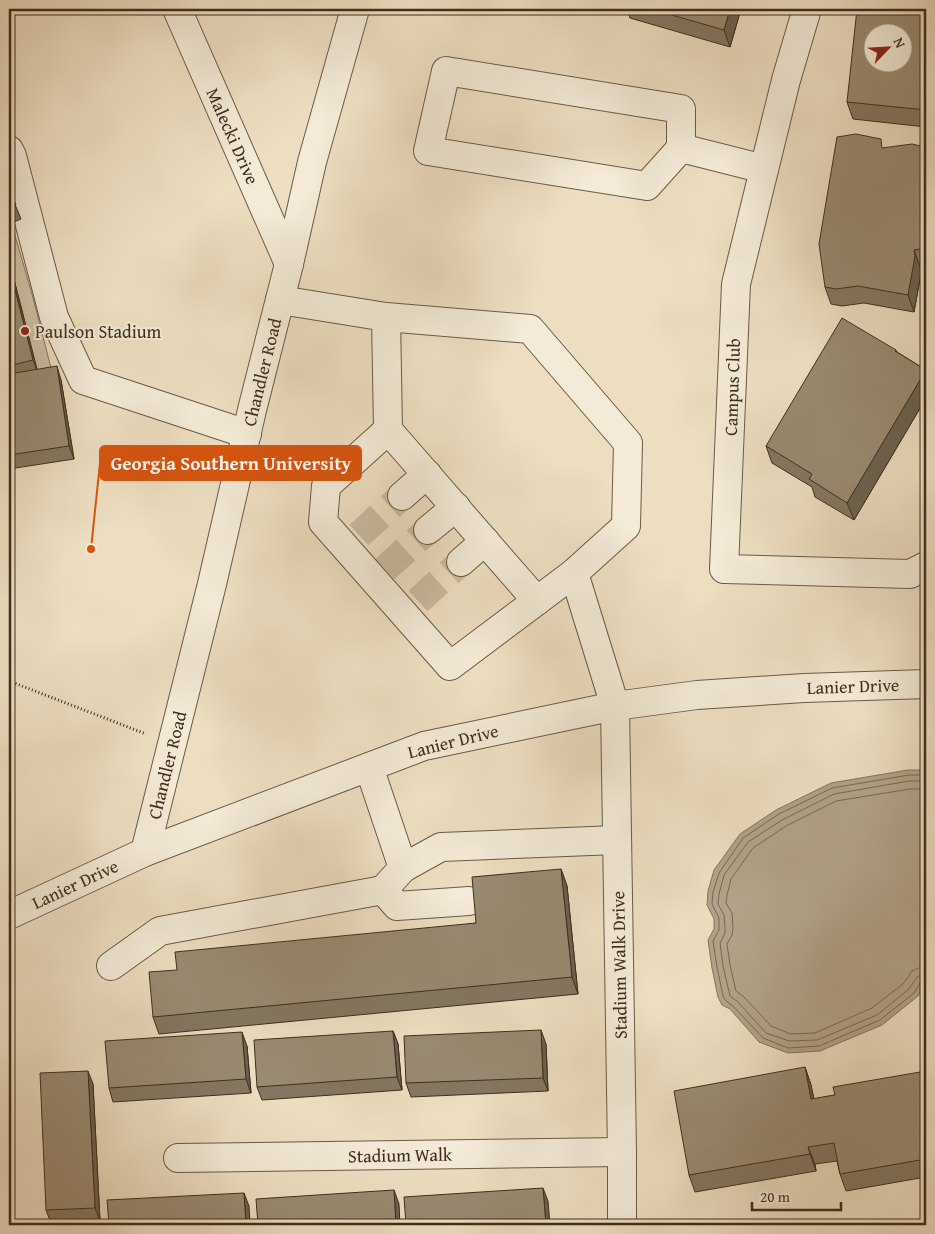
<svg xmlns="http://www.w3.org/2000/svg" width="935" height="1234" viewBox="0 0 935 1234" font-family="'Gentium Book Plus',serif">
	<rect width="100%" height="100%" fill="#eddec1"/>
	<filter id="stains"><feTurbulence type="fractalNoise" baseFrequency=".004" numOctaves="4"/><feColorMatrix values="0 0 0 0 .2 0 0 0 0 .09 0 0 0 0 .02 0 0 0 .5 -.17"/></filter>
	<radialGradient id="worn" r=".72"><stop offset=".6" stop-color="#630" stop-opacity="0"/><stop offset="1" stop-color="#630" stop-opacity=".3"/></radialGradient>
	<polygon fill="#cfc0a5" stroke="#877761" points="9,215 32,294 51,368 9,450"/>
	<polygon fill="#b2a289" stroke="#84745e" points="908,770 926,770 926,982 918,996 882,1025 820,1051 788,1053 759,1042 730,1009 722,1005 718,997 712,968 708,940 714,929 714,919 707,905 708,891 714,870 740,834 776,810 831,783"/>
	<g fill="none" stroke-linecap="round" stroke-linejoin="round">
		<g stroke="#786853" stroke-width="1">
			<polyline points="926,775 909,775 832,788 779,814 743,838 719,873 713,892 712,904 719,918 719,930 713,941 717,967 723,996 726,1001 733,1006 763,1038 788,1048 819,1046 880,1020 914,993 921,982 926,980"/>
			<polyline points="926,781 909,781 834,794 782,820 748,842 724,875 719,894 718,904 724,915 725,928 725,933 720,943 723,966 730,996 738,1002 766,1033 789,1041 817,1040 877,1015 909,989 917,977 921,975 926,974"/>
			<polyline points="926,789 910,789 836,801 786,826 753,848 731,879 727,895 726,903 732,913 733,928 732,935 727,944 730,965 736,991 744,997 771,1026 791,1034 815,1033 872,1008 903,984 912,971 919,968 926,967"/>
		</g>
		<g stroke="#cabba0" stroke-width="28" stroke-dasharray="28 14" stroke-linecap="butt">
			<polyline points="359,535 402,496"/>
			<polyline points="385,569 428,530"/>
			<polyline points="418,601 461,562"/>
		</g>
		<g stroke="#6a5a46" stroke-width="30">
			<g id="minor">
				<polyline points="177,9 289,264"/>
				<polyline points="807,9 786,80 736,284 724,569 910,574 926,566"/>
				<polyline points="681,148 681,109 446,71 428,151 647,186 681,148 764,169"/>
				<polyline points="9,150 12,156 54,317 83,380 247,434"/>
				<polyline points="280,300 386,317 530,329 628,443 626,526 574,573 450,666 323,522 326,486 388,430 386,317"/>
				<polyline points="388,430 537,601"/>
				<polyline points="402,496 427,474"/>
				<polyline points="428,530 456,507"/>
				<polyline points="461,562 485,541"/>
				<polyline points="574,573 615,706 622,1152 622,1225"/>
				<polyline points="369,767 403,868"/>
				<polyline points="145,852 212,584 252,410 289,264 312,162 355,9"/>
				<polyline points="383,890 397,906 469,901"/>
				<polyline points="9,915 145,852 424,746 615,706 697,695 804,688 926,684"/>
				<polyline points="111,966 160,931 383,890 403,868 441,847 617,840"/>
				<polyline points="178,1158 622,1152"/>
			</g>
		</g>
		<polyline stroke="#3f2e1d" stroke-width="3" stroke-dasharray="1 2.5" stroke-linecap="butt" points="9,681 146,734"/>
		<use href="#minor" stroke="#f3ead7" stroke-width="28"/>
	</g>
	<g fill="#847762" stroke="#3f2e1d">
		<polygon points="627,9 741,9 730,47 630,18"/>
		<polygon points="926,9 926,127 853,119 847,102"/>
		<polygon points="884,148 926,149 926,266 920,267 921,273 914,312 864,303 842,306 831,304 825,287"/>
		<polygon points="9,190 21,219 9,224"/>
		<polygon points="9,260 37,370 61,380 74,459 9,469"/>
		<polygon points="896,350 897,352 926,370 926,398 854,520 815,497 812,487 772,463 766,446"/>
		<polygon points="561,869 567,886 578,994 159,1034 153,1017 177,970 476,923"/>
		<polygon points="393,1031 398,1044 402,1090 262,1100 257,1087"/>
		<polygon points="546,1044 548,1091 411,1097 406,1083"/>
		<polygon points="247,1046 251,1093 113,1102 109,1088"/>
		<polygon points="805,1067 811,1085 814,1099 835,1095 926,1071 926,1177 846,1191 840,1174 837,1161 815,1164 816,1171 695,1192 689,1175"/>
		<polygon points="93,1084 100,1221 51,1223 46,1210"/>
	</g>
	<g fill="#6b6150" stroke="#3f2e1d">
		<polygon points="730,9 741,9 730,47 724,30"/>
		<polygon points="914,250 920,267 921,273 914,312 908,295"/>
		<polygon points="9,260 38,373 33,360 9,266"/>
		<polygon points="57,366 61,380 74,459 69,446"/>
		<polygon points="926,370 926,398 854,520 847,503"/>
		<polygon points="561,869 567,886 578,994 572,977"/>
		<polygon points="541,1030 546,1044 548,1091 543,1078"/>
		<polygon points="393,1031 398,1044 402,1090 397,1077"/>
		<polygon points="242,1032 247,1046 251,1093 246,1079"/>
		<polygon points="805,1067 811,1085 817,1117 811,1099"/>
		<polygon points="88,1071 93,1084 100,1221 95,1208"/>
		<polygon points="808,1147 815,1164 816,1171 810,1154"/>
		<polygon points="543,1188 548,1201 550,1225 546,1225"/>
		<polygon points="394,1190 399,1204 400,1225 396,1225"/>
		<polygon points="244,1193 249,1206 250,1225 246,1225"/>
	</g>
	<g fill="#998a72" stroke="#3f2e1d" fill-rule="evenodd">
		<polygon points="651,9 730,9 724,30"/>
		<path d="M857,9H926V110L847,102ZM872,32H902V62H872Z"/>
		<polygon points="856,134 881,139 882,148 912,144 925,147 926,154 926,248 914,250 915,256 908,295 858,286 836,289 825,287 819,244 837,137"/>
		<polygon points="9,190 16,205 9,209"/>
		<polygon points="9,266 33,360 9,366"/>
		<polygon points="842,318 896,350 895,351 926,370 847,503 809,479 812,474 766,446"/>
		<polygon points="57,366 69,446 9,455 9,374"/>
		<polygon points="561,869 572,977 153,1017 149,972 177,970 175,952 476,923 472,877"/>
		<polygon points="541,1030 543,1078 406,1083 404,1036"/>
		<polygon points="393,1031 397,1077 257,1087 254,1040"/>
		<polygon points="242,1032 246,1079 109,1088 105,1041"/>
		<polygon points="805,1067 811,1099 835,1095 833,1087 926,1071 926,1159 840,1174 834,1143 808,1147 810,1154 689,1175 674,1091"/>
		<polygon points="88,1071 95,1208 46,1210 40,1073"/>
		<polygon points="543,1188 546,1225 406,1225 404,1197"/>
		<polygon points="394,1190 396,1225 258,1225 256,1199"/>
		<polygon points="244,1193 246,1225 109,1225 107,1200"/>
	</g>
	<circle fill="#8f2418" stroke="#f3ead7" stroke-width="2" cx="25" cy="331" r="5"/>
	<g text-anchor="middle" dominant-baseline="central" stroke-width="4" stroke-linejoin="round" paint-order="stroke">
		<g font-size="18" fill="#3f2e1d" stroke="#f3ead7">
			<text transform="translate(233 136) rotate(66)">Malecki Drive</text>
			<text transform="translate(262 372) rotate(-76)">Chandler Road</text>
			<text transform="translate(732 387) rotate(-88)">Campus Club</text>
			<text transform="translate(853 686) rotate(-2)">Lanier Drive</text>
			<text transform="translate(453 741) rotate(-14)">Lanier Drive</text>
			<text transform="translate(167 765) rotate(-76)">Chandler Road</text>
			<text transform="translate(75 884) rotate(-25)">Lanier Drive</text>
			<text transform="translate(619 965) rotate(-91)">Stadium Walk Drive</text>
			<text transform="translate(400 1155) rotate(-1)">Stadium Walk</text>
		</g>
		<g font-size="18" fill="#3f2e1d" stroke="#f3ead7" text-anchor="start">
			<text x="35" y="331">Paulson Stadium</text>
		</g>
	</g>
	<path fill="none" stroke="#d7550e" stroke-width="2" d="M91 549L100 463"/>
	<circle fill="#d7550e" stroke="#f3ead7" stroke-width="2" cx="91" cy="549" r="5"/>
	<rect fill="#d7550e" stroke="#d7550e" stroke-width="2" x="100" y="446" width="261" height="34" rx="5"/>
	<g font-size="19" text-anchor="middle" font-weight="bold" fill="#fff">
		<text x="231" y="470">Georgia Southern University</text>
	</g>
	<rect width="935" height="1234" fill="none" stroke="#eddec1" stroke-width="30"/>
	<rect x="10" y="10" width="915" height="1214" fill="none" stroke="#3f2e1d" stroke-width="2.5"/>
	<rect x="15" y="15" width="905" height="1204" fill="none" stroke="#3f2e1d"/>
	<g transform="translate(888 48) rotate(65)"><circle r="24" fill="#f3ead7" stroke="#ab9f8d"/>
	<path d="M0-4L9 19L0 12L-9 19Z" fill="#8f2418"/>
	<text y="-8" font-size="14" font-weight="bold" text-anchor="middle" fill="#3f2e1d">N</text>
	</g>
	<path d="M752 1202v8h89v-8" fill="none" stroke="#3f2e1d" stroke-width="2.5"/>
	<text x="760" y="1202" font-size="15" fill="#3f2e1d" stroke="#f3ead7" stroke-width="4" paint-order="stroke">20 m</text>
	<rect width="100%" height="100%" filter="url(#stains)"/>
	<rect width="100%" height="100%" fill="url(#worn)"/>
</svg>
